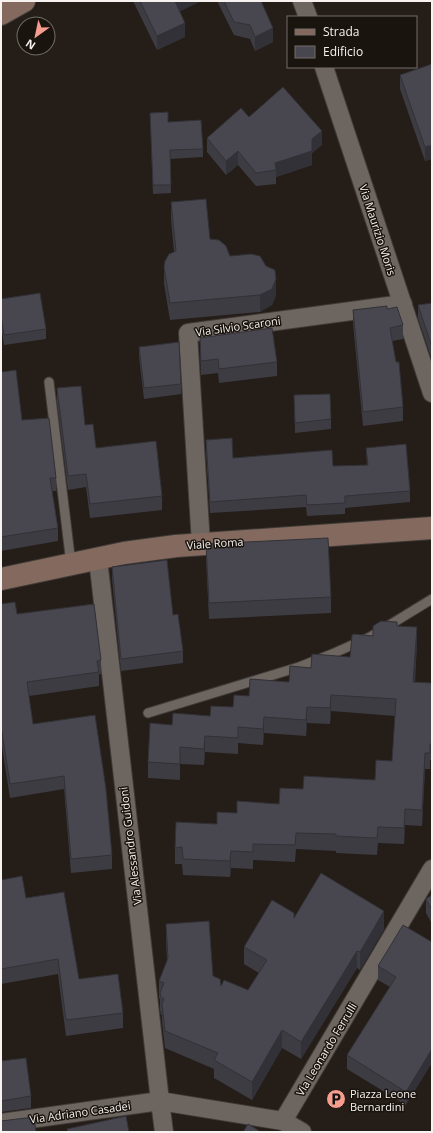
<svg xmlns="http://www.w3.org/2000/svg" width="433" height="1133" viewBox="0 0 433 1133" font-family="'Open Sans',sans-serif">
	<rect width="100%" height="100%" fill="#241d18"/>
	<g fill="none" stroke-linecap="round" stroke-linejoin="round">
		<g stroke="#403b38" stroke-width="11">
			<g id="lane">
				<polyline points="49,382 71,564"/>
				<polyline points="148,713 299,667 332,654 370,637 432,599"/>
			</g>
		</g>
		<g stroke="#403b38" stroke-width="20">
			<g id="street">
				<polyline points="302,1 308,17"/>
				<polyline points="324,67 432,393"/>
				<polyline points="201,544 188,333 403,304"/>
				<polyline points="98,559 160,1101 164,1132"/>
				<polyline points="283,1121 432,869"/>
				<polyline points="1,1123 160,1101 283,1121 302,1132"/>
			</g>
		</g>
		<g stroke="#403b38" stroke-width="24">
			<g id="secondary">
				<polyline points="1,14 24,1"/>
				<polyline points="1,579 124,553 176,546 432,528"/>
			</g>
		</g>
		<use href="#lane" stroke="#6d655f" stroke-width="9"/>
		<use href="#street" stroke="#6d655f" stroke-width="18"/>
		<use href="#secondary" stroke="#846a5e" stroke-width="22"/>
	</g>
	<g fill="#3e3c43">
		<polygon points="133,1 201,1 180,11 185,37 157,50"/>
		<polygon points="217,1 261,1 273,42 255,51 250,39 234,35"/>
		<polygon points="432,64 432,159 425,161 400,89 400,75"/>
		<polygon points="150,113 168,122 203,149 203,157 170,159 171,193 153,194"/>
		<polygon points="249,117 322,145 312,153 312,165 276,177 276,184 256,186 238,165 226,175 207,152 207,138"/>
		<polygon points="171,202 210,239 276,295 272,305 260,312 170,320 164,284 164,267 174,252 171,219"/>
		<polygon points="1,299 46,329 46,339 4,345 1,325"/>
		<polygon points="432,303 432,360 418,318 418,305"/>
		<polygon points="387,309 403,325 403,339 392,341 403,407 403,421 363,426 353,324 353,310"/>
		<polygon points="200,338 277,362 277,376 219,383 218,373 201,375 200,352"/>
		<polygon points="139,347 181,384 181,394 144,399 139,357"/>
		<polygon points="1,372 22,420 56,478 56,491 52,491 58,528 58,541 1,551"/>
		<polygon points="57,388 85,425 96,448 162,496 162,510 90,518 86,487 68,490 57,402"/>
		<polygon points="294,395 331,419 331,429 295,433"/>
		<polygon points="206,440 233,458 333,466 367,466 366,448 410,491 410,502 345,508 345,514 307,516 306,507 210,513 206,451"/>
		<polygon points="206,544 331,597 331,613 209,619 206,560"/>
		<polygon points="112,567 173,615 183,651 183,663 121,671 112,579"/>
		<polygon points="1,604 17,614 101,660 101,674 99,674 99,686 29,696 33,724 112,855 112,869 71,873 64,789 10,798 1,740"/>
		<polygon points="397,626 417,644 415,682 432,683 432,760 430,760 430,769 425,769 422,826 405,825 404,844 378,843 377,855 336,853 336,851 296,849 295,862 253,860 253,869 231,868 230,877 183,875 182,864 175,864 175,848 237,813 279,804 303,789 375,780 392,761 395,716 331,711 330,724 307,723 306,736 264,733 263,745 238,743 238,754 205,752 204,765 180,764 180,780 148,778 148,762 172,725 210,716 233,707 249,696 289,682 311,668 350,657 373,636"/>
		<polygon points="1,880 26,898 79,979 123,1013 123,1028 66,1036 58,974 1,984"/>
		<polygon points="432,895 432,924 426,913 426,899"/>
		<polygon points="294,918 384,929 360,970 357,968 301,1059 282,1048 252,1100 214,1078 214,1069 165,1048 162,1022 162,1015 161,1015 160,1010 160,999 159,998 159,981 167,961 166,941 166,924 213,976 221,986 248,990 259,973 244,964 244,947"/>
		<polygon points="432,942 406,1105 347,1069 347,1055 390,987 378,980 378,966"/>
		<polygon points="1,1061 31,1096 31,1108 1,1112"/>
	</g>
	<g fill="#323137">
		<polygon points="175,1 201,1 175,14"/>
		<polygon points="185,23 185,37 157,50 157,36"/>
		<polygon points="273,28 273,42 255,51 255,37"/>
		<polygon points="322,131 322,145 312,153 312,165 276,177 276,170 275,163 312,139"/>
		<polygon points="432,145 432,159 425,161 425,147"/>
		<polygon points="238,151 238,165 226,175 226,161"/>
		<polygon points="276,279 276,295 272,305 260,312 260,295"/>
		<polygon points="417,627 417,644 413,698 413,682"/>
		<polygon points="331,695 331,711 330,724 330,708"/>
		<polygon points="307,707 307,723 306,736 306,720"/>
		<polygon points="264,717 264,733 263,745 263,729"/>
		<polygon points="205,736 205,752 204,765 204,749"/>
		<polygon points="425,753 425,769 422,826 422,810"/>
		<polygon points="405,809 405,825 404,844 404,828"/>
		<polygon points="231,851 231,868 230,877 230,861"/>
		<polygon points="384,911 384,929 360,970 360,952"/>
		<polygon points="357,951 357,968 301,1059 301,1042"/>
		<polygon points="282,1030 282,1048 252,1100 252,1082"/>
		<polygon points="432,1049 432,1063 406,1105 406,1092"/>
	</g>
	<g fill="#48464e" stroke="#323137">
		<polygon points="140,1 175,1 185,23 157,36"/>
		<polygon points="224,1 261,1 273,28 255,37 250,25 234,22"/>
		<polygon points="432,64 432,145 425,147 400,75"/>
		<polygon points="283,87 322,131 312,139 312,151 275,163 276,170 256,173 238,151 226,161 207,138 241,108 249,117"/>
		<polygon points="168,112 168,122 201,120 203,149 170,150 171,185 153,185 150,113"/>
		<polygon points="206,199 210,239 219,240 226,246 230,256 251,254 260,256 266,266 275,270 276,279 272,289 260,295 170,303 164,267 165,261 169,254 176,251 171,202"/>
		<polygon points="40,293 46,329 4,335 1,315 1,299"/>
		<polygon points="432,303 432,347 418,305"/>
		<polygon points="387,306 387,309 397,307 403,325 390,328 396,362 399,362 403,407 363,412 353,310"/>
		<polygon points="272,328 277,362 219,369 218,359 201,361 200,338"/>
		<polygon points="179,342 181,384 144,388 139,347"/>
		<polygon points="16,370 22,420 49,418 56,478 50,478 58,528 1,537 1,372"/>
		<polygon points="81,386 85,425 93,424 96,448 156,441 162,496 90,504 86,474 68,476 57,388"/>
		<polygon points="330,394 331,419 295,423 294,395"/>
		<polygon points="232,438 233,458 332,450 333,466 368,465 366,448 406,444 410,491 345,496 345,503 307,505 306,495 210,502 206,440"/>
		<polygon points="328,538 331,597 209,603 206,544"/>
		<polygon points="167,560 173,615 178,614 183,651 121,659 112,567"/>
		<polygon points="15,602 17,614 94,604 101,660 97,661 99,672 27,682 33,724 95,715 106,789 112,855 71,859 64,776 10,784 1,726 1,604"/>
		<polygon points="381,621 397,622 397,626 417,627 413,682 432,683 432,744 430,744 430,753 425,753 422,810 405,809 404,828 378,827 377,838 336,836 336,834 296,833 295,845 253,844 253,852 231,851 230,861 183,859 182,847 175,848 176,822 217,824 217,812 237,813 237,801 279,804 280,788 303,789 304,776 375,780 376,760 392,761 396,699 331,695 330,708 307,707 306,720 264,717 263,729 238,727 238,738 205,736 204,749 180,747 180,764 148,762 150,723 172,725 173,713 210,716 211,706 233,707 234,695 249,696 250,679 289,682 290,666 311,668 312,654 350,657 352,635 354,634 373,636 373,626"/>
		<polygon points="321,873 384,911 360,952 357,951 301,1042 282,1030 252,1082 214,1060 218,1053 165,1031 162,1004 164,999 161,997 160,993 164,983 159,981 168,958 166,924 209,921 213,976 220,979 221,986 224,980 248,990 267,960 244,947 272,900 294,913 294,918"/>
		<polygon points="22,876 26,898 64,892 79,979 118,974 123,1013 66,1020 58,959 1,969 1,880"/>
		<polygon points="432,895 432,910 426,899"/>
		<polygon points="403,925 432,942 432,1049 406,1092 347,1055 396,977 378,966"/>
		<polygon points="26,1058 31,1096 1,1101 1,1061"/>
		<polygon points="126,1116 129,1132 68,1132 67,1129"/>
		<polygon points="34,1117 36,1132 1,1132 1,1121"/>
		<polygon points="248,1124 261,1132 243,1132"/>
	</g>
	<defs>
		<g id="parking-disc" transform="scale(1)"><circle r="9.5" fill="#f59d8e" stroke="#1a140f"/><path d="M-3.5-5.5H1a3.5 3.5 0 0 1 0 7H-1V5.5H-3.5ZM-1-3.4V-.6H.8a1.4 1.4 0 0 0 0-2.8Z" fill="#111"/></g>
	</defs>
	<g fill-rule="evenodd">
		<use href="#parking-disc" x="336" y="1099"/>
	</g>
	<g text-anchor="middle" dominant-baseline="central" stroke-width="3" stroke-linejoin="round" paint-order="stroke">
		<g font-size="11" fill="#f7f2ef" stroke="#1a140f">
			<text transform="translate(378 230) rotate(72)">Via Maurizio Moris</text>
			<text transform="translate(238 326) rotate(-8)">Via Silvio Scaroni</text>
			<text transform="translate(215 543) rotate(-4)">Viale Roma</text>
			<text transform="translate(130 846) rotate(-97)">Via Alessandro Guidoni</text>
			<text transform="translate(326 1049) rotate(-59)">Via Leonardo Ferrulli</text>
			<text transform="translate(80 1112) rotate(-8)">Via Adriano Casadei</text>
		</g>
		<g font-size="11" fill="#f7f2ef" stroke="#1a140f" text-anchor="start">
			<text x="350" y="1093">Piazza Leone<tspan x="350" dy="13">Bernardini</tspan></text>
		</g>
	</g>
	<rect width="433" height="1133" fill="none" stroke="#f7f2ef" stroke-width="4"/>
	<rect x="287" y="16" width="130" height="52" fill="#1a140f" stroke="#726d69"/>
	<rect x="295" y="29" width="20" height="6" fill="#846a5e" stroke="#726d69"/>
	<text x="323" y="36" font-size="12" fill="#f7f2ef">Strada</text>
	<rect x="295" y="46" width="20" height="12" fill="#48464e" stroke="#726d69"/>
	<text x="323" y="56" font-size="12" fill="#f7f2ef">Edificio</text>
	<g transform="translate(36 36) rotate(213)"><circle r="19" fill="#1a140f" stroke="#726d69"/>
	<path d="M0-3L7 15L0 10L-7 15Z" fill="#f59d8e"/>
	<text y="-6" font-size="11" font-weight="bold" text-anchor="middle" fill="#f7f2ef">N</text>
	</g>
</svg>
